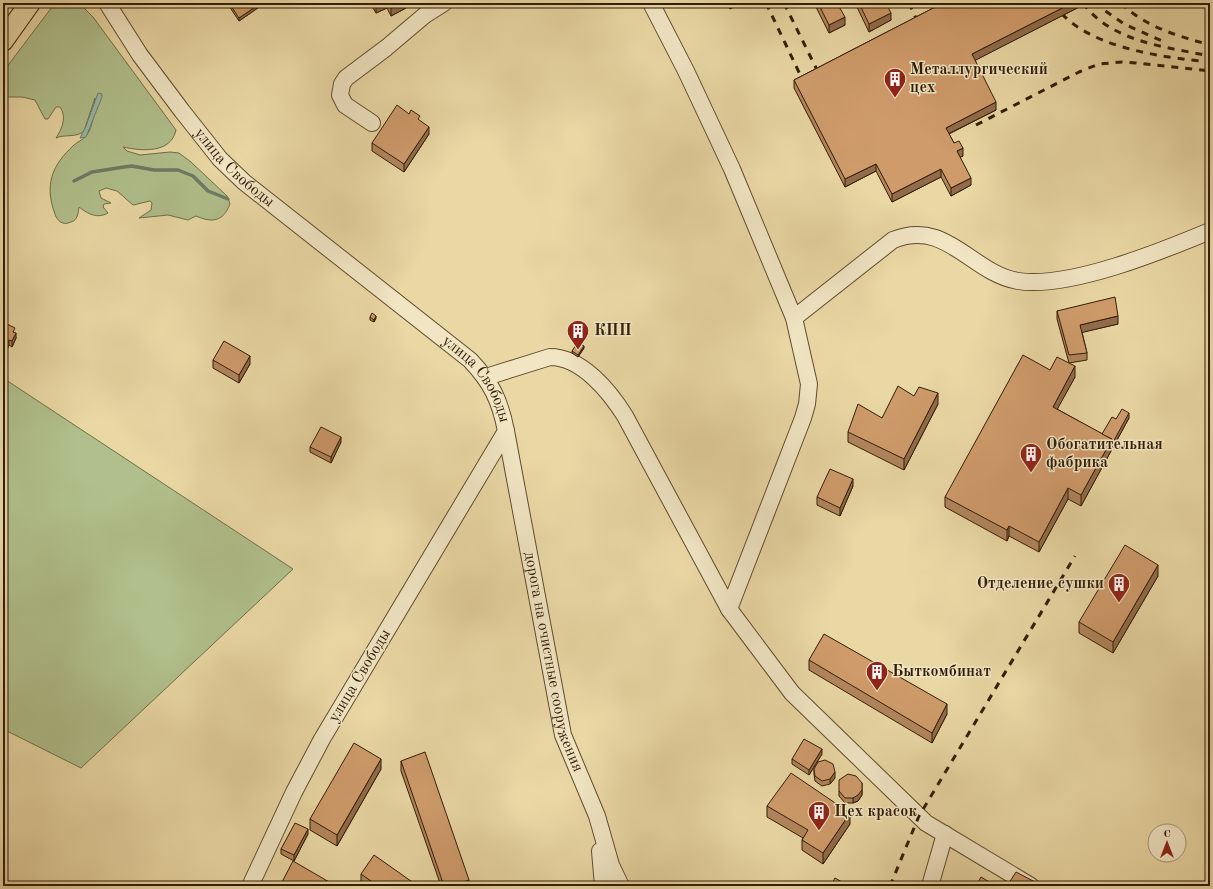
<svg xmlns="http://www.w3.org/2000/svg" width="1213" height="889" viewBox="0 0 1213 889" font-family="'Old Standard TT',serif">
	<rect width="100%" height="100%" fill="#e9d7a4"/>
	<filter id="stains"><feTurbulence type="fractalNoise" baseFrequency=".005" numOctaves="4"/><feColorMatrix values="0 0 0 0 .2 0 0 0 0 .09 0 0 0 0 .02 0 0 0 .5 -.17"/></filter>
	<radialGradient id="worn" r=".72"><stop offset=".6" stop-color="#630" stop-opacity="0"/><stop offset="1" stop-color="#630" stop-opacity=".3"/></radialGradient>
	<g fill="#b0bf8b" stroke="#706e48">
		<path d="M55,3H79L93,17L176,130C171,154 141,151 123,147L127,151L140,155L170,152L179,153L191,162L227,196L230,204C223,222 212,223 196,216L188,220L168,215L139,218L151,210L152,203L150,201L133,205L117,191L106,188L99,191L101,198L111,203L104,204L103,207L108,213C97,219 88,214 79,207C78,213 78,220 71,222C63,226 57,221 55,214C44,185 52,165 74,145C77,142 83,140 86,136C94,126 94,110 95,98L84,131C77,138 64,134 56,138C62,129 67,117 60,107H56L48,119H45L35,100L22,97H3V72Z"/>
		<polygon points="3,378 293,569 81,768 3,729"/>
	</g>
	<polygon fill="#97b9a8" stroke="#6e7b67" points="98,93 102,94 102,97 86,137 80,138 86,126"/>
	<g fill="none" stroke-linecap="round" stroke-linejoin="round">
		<polyline stroke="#6e7b67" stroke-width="3.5" points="74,181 92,172 124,167 132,166 154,170 178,170 193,176 208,191 228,199"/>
		<g stroke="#5f4c2d" stroke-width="18">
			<g id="minor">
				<path id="s1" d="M107,3L140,55L182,111L220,159L244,182L470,360C491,382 500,400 506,431L322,739L294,792L252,882"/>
				<polyline points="651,3 686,71 732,169 794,318 809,384 807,404 803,418 729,609"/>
				<polyline points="372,123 345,105 340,95 342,84 346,78 386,48 425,15 444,3"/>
				<path d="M794,318L893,240C946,218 971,273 1018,281C1069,289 1162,251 1210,231"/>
				<path d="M486,377L550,357C582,357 610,392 625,416L729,609L792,693L926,823L1031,886"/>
				<path id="s2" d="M506,431L563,735L597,816L611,865L621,886"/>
				<polyline points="600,851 603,886"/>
				<polyline points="930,886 945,834"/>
			</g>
		</g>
		<g stroke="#311d05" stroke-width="22">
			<polyline id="major" points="3,41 30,3"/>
		</g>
		<use href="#minor" stroke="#f1e5c4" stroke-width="16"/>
		<use href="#major" stroke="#e9d7a4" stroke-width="20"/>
		<g stroke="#311d05" stroke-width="3" stroke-dasharray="7 7" stroke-linecap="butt">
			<polyline points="766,3 806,87"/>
			<polyline points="784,3 821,78"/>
			<polyline points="909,3 920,27"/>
			<path d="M1053,3C1083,48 1161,57 1210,62"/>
			<path d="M1083,3C1111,42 1166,47 1210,56"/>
			<polyline points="1094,3 1124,24 1162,41"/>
			<path d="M1121,3C1145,27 1178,36 1210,45"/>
			<polyline points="976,125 1079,72 1099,64 1122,62 1136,63 1210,71"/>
			<polyline points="890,886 919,816 1075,556"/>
		</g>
	</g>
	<g fill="#b2855c" stroke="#311d05">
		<polygon points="227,3 265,3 239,21"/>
		<polygon points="373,3 406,3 406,8 391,16 387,8 376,13 373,8"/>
		<polygon points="727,3 741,3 730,9"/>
		<polygon points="814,3 837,3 845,25 829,33"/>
		<polygon points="855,3 886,3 891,20 869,32"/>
		<polygon points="943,3 1087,3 975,60 996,110 949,134 954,143 963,156 960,157 971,185 951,196 941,177 892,202 876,171 845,187 794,88 794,80"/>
		<polygon points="409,114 420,121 429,134 404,172 372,151 372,143"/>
		<polygon points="1057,311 1118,324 1082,332 1087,353 1087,360 1069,363 1057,319"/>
		<polygon points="370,317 376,318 374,322 370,320"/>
		<polygon points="3,326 15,333 16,338 12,347 9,345 5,354 3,353"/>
		<polygon points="584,348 578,357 572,353 572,351"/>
		<polygon points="213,360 250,364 239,383 213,368"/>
		<polygon points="1050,370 1075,377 1057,409 1102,434 1116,419 1129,418 1081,506 1068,499 1039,552 1009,536 1007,541 945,507 945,497"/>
		<polygon points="914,396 938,404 904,470 848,442 848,432 882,418"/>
		<polygon points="341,442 331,463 310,452 310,447"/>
		<polygon points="853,486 840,516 817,505 817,497"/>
		<polygon points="1158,576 1113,653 1079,633 1079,622"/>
		<polygon points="809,660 947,714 932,743 809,670"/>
		<polygon points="822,754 809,775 792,764 792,759"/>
		<polygon points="401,761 469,886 441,886 401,771"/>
		<polygon points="381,769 337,846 310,830 310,819"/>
		<polygon points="814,769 835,778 830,784 822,786 815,781 814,774"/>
		<polygon points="862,783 862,795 858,801 853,803 845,803 839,796 839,791"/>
		<polygon points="767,806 850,824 823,864 802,850 802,840 803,838 767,817"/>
		<polygon points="308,834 294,861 281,854 281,849"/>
		<polygon points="361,874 418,886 367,886 361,882"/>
		<polygon points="282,882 336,886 282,886"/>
	</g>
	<g fill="#916c4b" stroke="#311d05">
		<polygon points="261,3 265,3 239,21 239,18"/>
		<polygon points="381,3 387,3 387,8 376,13 376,5"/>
		<polygon points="400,3 406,3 406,8 391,16 391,8"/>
		<polygon points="730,3 741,3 730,9"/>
		<polygon points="1072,3 1087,3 972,62 972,54"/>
		<polygon points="891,13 891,20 869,32 869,24"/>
		<polygon points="845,17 845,25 829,33 829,25"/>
		<polygon points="996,102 996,110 946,135 946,128"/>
		<polygon points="429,127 429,134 404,172 404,164"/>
		<polygon points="963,148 963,156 957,159 957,151"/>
		<polygon points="876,164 876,171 845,187 845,179"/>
		<polygon points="941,169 941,177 892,202 892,194"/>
		<polygon points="971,178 971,185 951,196 951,188"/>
		<polygon points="376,316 376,318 374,322 374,320"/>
		<polygon points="1118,316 1118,324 1080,333 1080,325"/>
		<polygon points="16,333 16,338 12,347 12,341"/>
		<polygon points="9,340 9,345 5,354 5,349"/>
		<polygon points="584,346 584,348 578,357 578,355"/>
		<polygon points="250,356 250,364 239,383 239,375"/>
		<polygon points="1075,366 1075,377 1053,417 1053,407"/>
		<polygon points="938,393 938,404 904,470 904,459"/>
		<polygon points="1129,413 1129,418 1081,506 1081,495 1112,439"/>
		<polygon points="341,437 341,442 331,463 331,457"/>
		<polygon points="853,479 853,486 840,516 840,508"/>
		<polygon points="1068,488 1068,499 1039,552 1039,542"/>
		<polygon points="1009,526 1009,536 1007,541 1007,530"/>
		<polygon points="1158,565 1158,576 1113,653 1113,642"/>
		<polygon points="947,704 947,714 932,743 932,733"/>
		<polygon points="822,749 822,754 809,775 809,770"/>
		<polygon points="381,759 381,769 337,846 337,835"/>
		<polygon points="835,772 835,778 830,784 830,779"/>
		<polygon points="862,790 862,795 858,801 853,803 853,798"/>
		<polygon points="850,813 850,824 823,864 823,853"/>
		<polygon points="308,829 308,834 294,861 294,855"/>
		<polygon points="469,880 469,886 451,886"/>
	</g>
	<g fill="#cf9b6b" stroke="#311d05">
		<polygon points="229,3 261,3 239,18"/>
		<polygon points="374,3 381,3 376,5"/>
		<polygon points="388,3 400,3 391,8"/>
		<polygon points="818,3 837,3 845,17 829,25"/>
		<polygon points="859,3 886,3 891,13 869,24"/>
		<polygon points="943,3 1072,3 972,54 996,102 946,128 954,143 959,141 963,148 957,151 971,178 951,188 941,169 892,194 876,164 845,179 794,80"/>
		<polygon points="397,105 409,114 411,110 420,116 418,119 429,127 404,164 372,143"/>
		<polygon points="1115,297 1118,316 1080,325 1087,353 1069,355 1057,311"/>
		<polygon points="372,313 376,316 374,320 370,317"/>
		<polygon points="5,323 15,328 13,332 16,333 12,341 9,340 5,349 3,348 3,326"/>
		<polygon points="224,341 250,356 239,375 213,360"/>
		<polygon points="578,342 584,346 578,355 572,351"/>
		<polygon points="1023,355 1050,370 1057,357 1075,366 1053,407 1112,439 1081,495 1068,488 1039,542 1009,526 1007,530 945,497"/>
		<polygon points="898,386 914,396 919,387 938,393 904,459 848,432 858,404 882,418"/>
		<polygon points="1122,409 1129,413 1112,444 1112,439 1102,434 1112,417 1116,419"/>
		<polygon points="321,427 341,437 331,457 310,447"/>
		<polygon points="830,469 853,479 840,508 817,497"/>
		<polygon points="1125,545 1158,565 1113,642 1079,622"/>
		<polygon points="824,634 947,704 932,733 809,660"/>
		<polygon points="804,739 822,749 809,770 792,759"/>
		<polygon points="354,743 381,759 337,835 310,819"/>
		<polygon points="425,752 469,880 451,886 444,886 401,761"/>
		<polygon points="825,760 833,764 835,772 830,779 822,781 815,776 814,769 818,762"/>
		<polygon points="791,773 850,813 823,853 802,840 808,830 767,806"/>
		<polygon points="848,774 856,776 862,783 862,790 858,795 853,798 845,798 839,791 839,780"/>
		<polygon points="295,823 308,829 294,855 281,849"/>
		<polygon points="374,855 418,886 378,886 361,874"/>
		<polygon points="293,861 336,886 289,886 282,882"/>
		<polygon points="1016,872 1037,883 1035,886 1007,886"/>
		<polygon points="981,877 991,883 988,886 976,886"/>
		<polygon points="835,878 849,886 830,886"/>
	</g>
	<defs>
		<g id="building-pin" transform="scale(1.15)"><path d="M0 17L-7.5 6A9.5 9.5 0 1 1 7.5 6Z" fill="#8f2418" stroke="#f1e5c4"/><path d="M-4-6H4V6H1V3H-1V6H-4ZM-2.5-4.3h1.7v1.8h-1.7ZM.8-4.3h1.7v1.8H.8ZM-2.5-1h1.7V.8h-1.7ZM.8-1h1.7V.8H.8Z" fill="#fff"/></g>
	</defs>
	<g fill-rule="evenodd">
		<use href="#building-pin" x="895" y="79"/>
		<use href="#building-pin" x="578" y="331"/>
		<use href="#building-pin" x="1031" y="454"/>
		<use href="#building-pin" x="1119" y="584"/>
		<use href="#building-pin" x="877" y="672"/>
		<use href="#building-pin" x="819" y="812"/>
	</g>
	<g text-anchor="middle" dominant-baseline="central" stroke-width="3" stroke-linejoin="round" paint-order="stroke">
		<g font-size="16" font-weight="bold" fill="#311d05" stroke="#f1e5c4" text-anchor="start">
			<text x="910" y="70">Металлургический<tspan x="910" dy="18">цех</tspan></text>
			<text x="594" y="331">КПП</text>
			<text x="1046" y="445">Обогатительная<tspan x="1046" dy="18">фабрика</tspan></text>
			<text x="1104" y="584" text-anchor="end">Отделение сушки</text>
			<text x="892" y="672">Быткомбинат</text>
			<text x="834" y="812">Цех красок</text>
		</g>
		<g font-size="16" fill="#311d05" stroke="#f1e5c4">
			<text stroke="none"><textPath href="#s1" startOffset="209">улица Свободы</textPath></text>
			<text stroke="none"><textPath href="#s1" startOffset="533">улица Свободы</textPath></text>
			<text stroke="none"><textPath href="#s2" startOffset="236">дорога на очистные сооружения</textPath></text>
			<text transform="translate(360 676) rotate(-59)">улица Свободы</text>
		</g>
	</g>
	<rect width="1213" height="889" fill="none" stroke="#e9d7a4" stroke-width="16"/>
	<rect x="4" y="4" width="1205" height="881" fill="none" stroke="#311d05" stroke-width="2"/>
	<rect x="8" y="8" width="1197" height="873" fill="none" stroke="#311d05"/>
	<g transform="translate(1167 843)"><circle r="19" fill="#f1e5c4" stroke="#a49578"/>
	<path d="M0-3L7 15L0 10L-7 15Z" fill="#8f2418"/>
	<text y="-6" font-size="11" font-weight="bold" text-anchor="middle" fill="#311d05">С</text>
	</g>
	<rect width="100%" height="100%" filter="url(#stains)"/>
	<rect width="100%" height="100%" fill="url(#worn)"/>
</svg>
